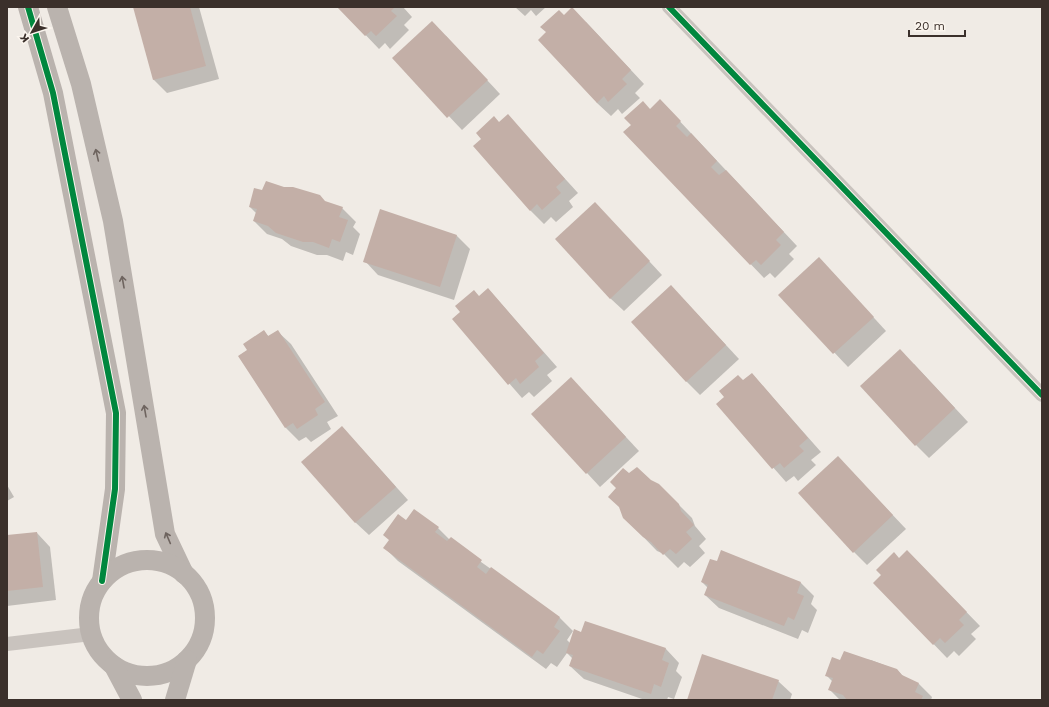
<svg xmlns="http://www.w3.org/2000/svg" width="1049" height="707" viewBox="0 0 1049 707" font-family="'Work Sans',sans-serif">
	<rect width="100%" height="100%" fill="#f0ebe5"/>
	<g fill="#0003">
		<polygon points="134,7 199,7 219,79 167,93 154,80"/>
		<polygon points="339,7 403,7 412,17 404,25 409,30 390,49 385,43 379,49"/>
		<polygon points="515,7 546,7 536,16 531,10 525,16"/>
		<polygon points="564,17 586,22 644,84 635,93 640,98 622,114 618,109 611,116 597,103"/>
		<polygon points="446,36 500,94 462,130 394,58"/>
		<polygon points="650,110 673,114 797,246 789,254 794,259 775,278 770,273 764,278 624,132"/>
		<polygon points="508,116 578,193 569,201 573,207 556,222 551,217 544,224 530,210"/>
		<polygon points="325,202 342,208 356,222 353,227 360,234 353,255 346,252 343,261 327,255 317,255 291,246 282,239 267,234 254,221 256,213 250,207"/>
		<polygon points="381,211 457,236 470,249 454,300 378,275 365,261"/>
		<polygon points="608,217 662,275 624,311 610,298"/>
		<polygon points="832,272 886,331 848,367 780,295"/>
		<polygon points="488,289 557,367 547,375 552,381 534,397 529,392 522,398 453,319"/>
		<polygon points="684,300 739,359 700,395 686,381"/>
		<polygon points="264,331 269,337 277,331 291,344 338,416 327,422 331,429 311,442 306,437 299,441 286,428 239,356 248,350"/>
		<polygon points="914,364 968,422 929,458 916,445"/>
		<polygon points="752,374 821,452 811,460 816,465 798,481 794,476 786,482 717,404"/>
		<polygon points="584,392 639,451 600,487 587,473"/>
		<polygon points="342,427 408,500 369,535 355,522"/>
		<polygon points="851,471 906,529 867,565 854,552"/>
		<polygon points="629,475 650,481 659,485 692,518 695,526 706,539 699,546 705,553 690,567 684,562 678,568 664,554 657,551 624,517"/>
		<polygon points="7,485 14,497 7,501"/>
		<polygon points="406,522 438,528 450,540 560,618 573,631 567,640 570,643 582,633 666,649 679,663 676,671 682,677 674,699 668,697 667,700 645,700 584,679 570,666 573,659 567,653 557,667 551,663 546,669 398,561 385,548"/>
		<polygon points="37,533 50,547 56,600 7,606 7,536"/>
		<polygon points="907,551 980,626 971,634 976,639 959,656 954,651 947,658 875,583"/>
		<polygon points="702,582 801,583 814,596 811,604 817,610 808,633 802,630 798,639 719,608 705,595 708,588"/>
		<polygon points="862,659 871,660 897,670 904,677 919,684 932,697 931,700 840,700 830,690 833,682 826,675 840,661"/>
		<polygon points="778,681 792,694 790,700 688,700"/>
	</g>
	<g fill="#c3afa7">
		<polygon points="133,7 190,7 206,66 153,80"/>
		<polygon points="337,7 395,7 391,11 397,16 376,36 371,31 365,36"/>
		<polygon points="572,7 631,70 622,79 627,84 608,102 604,96 597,103 538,40 546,32 540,27 559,10 564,15"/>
		<polygon points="432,21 488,80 447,118 392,58"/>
		<polygon points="660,99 681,121 676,126 687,137 691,133 717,161 711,167 719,175 726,170 784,232 776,240 781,245 761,265 756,260 750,265 623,132 631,125 624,118 643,101 650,109"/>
		<polygon points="508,114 565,179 556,187 561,193 542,210 537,204 530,211 473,146 481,139 476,133 494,116 499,122"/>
		<polygon points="266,181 284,187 293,187 320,195 325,201 343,207 339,217 348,220 340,242 332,239 329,248 313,242 303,242 276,233 268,226 253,221 257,209 249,207 254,188 262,190"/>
		<polygon points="595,202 650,261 610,299 555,239"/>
		<polygon points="380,209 457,235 440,287 363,262"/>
		<polygon points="819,257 874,317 833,354 778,295"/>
		<polygon points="671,285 726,345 686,382 631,322"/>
		<polygon points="488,288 544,353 535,361 539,367 520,384 516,378 508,385 452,319 460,312 455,306 474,290 479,296"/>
		<polygon points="264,330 268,336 278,330 325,402 315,409 318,415 297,429 293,423 285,428 238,356 247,350 243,344"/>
		<polygon points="900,349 955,408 915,446 860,386"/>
		<polygon points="752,373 808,438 799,446 804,451 784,468 780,463 772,469 716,404 724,397 719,391 738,375 743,380"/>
		<polygon points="571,377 626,437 586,474 531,414"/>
		<polygon points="342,426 396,487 355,523 301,462"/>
		<polygon points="838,456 893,515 853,553 798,493"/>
		<polygon points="637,467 651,480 659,484 679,504 681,511 694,525 686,532 692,539 676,554 670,549 663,555 651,542 643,537 623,518 619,507 608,497 616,488 610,482 623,468 629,473"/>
		<polygon points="414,509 439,527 435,532 447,541 451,537 482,560 477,567 486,574 491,567 560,617 554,627 560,631 543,654 537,650 532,657 383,548 389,540 383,535 398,514 406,520"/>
		<polygon points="37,532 43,587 7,591 7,535"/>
		<polygon points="721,550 801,582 797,593 804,596 794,620 788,617 784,626 704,595 708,585 701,582 710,559 717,561"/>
		<polygon points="907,550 967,612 959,620 964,625 945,643 940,638 933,645 873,583 881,575 876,570 894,552 899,558"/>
		<polygon points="585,621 666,648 662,660 669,663 661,687 654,684 651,694 569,666 573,655 566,653 574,629 581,632"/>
		<polygon points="844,651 897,669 902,675 919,683 915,692 923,696 921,700 847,700 843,695 828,690 833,678 825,676 832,657 840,660"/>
		<polygon points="702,654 779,680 772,700 687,700"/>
	</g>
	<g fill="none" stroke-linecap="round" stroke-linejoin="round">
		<g stroke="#c9c3be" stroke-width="14">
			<polyline points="669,7 1042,395"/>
			<polyline points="7,644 91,634"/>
		</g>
		<g stroke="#bab3ae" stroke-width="20">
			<polyline points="28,7 53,93 116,413 115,489 102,581"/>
			<polyline points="57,7 81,84 113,221 165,534 184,574"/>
			<circle cx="147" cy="618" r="58"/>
			<polyline points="114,666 132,700"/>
			<polyline points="175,700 187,660"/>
		</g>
		<g stroke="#fbf5ee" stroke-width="8">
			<g id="cycleway">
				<polyline points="28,7 53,93 116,413 115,489 102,581"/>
				<polyline points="669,7 1042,395"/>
			</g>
		</g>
		<use href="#cycleway" stroke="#00873e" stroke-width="6"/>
	</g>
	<defs><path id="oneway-shaft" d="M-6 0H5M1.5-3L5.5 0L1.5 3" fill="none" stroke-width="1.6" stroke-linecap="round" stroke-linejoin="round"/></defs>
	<g stroke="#6e645f">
		<use href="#oneway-shaft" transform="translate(97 155) rotate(-103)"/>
		<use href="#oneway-shaft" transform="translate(123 282) rotate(-100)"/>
		<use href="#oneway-shaft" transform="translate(145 411) rotate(-100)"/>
		<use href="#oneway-shaft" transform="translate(168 538) rotate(-113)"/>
	</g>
	<rect width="1049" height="707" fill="none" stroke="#3b302b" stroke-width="16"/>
	<g transform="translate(32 32) rotate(231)" stroke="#fbf5ee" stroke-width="3" paint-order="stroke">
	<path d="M0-3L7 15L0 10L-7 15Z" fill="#3b302b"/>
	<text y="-6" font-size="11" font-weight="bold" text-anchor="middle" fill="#3b302b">K</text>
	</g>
	<path d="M909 30v6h56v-6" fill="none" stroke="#3b302b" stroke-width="2"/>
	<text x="915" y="30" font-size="12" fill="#3b302b" stroke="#fbf5ee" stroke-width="3" paint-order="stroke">20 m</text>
</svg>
